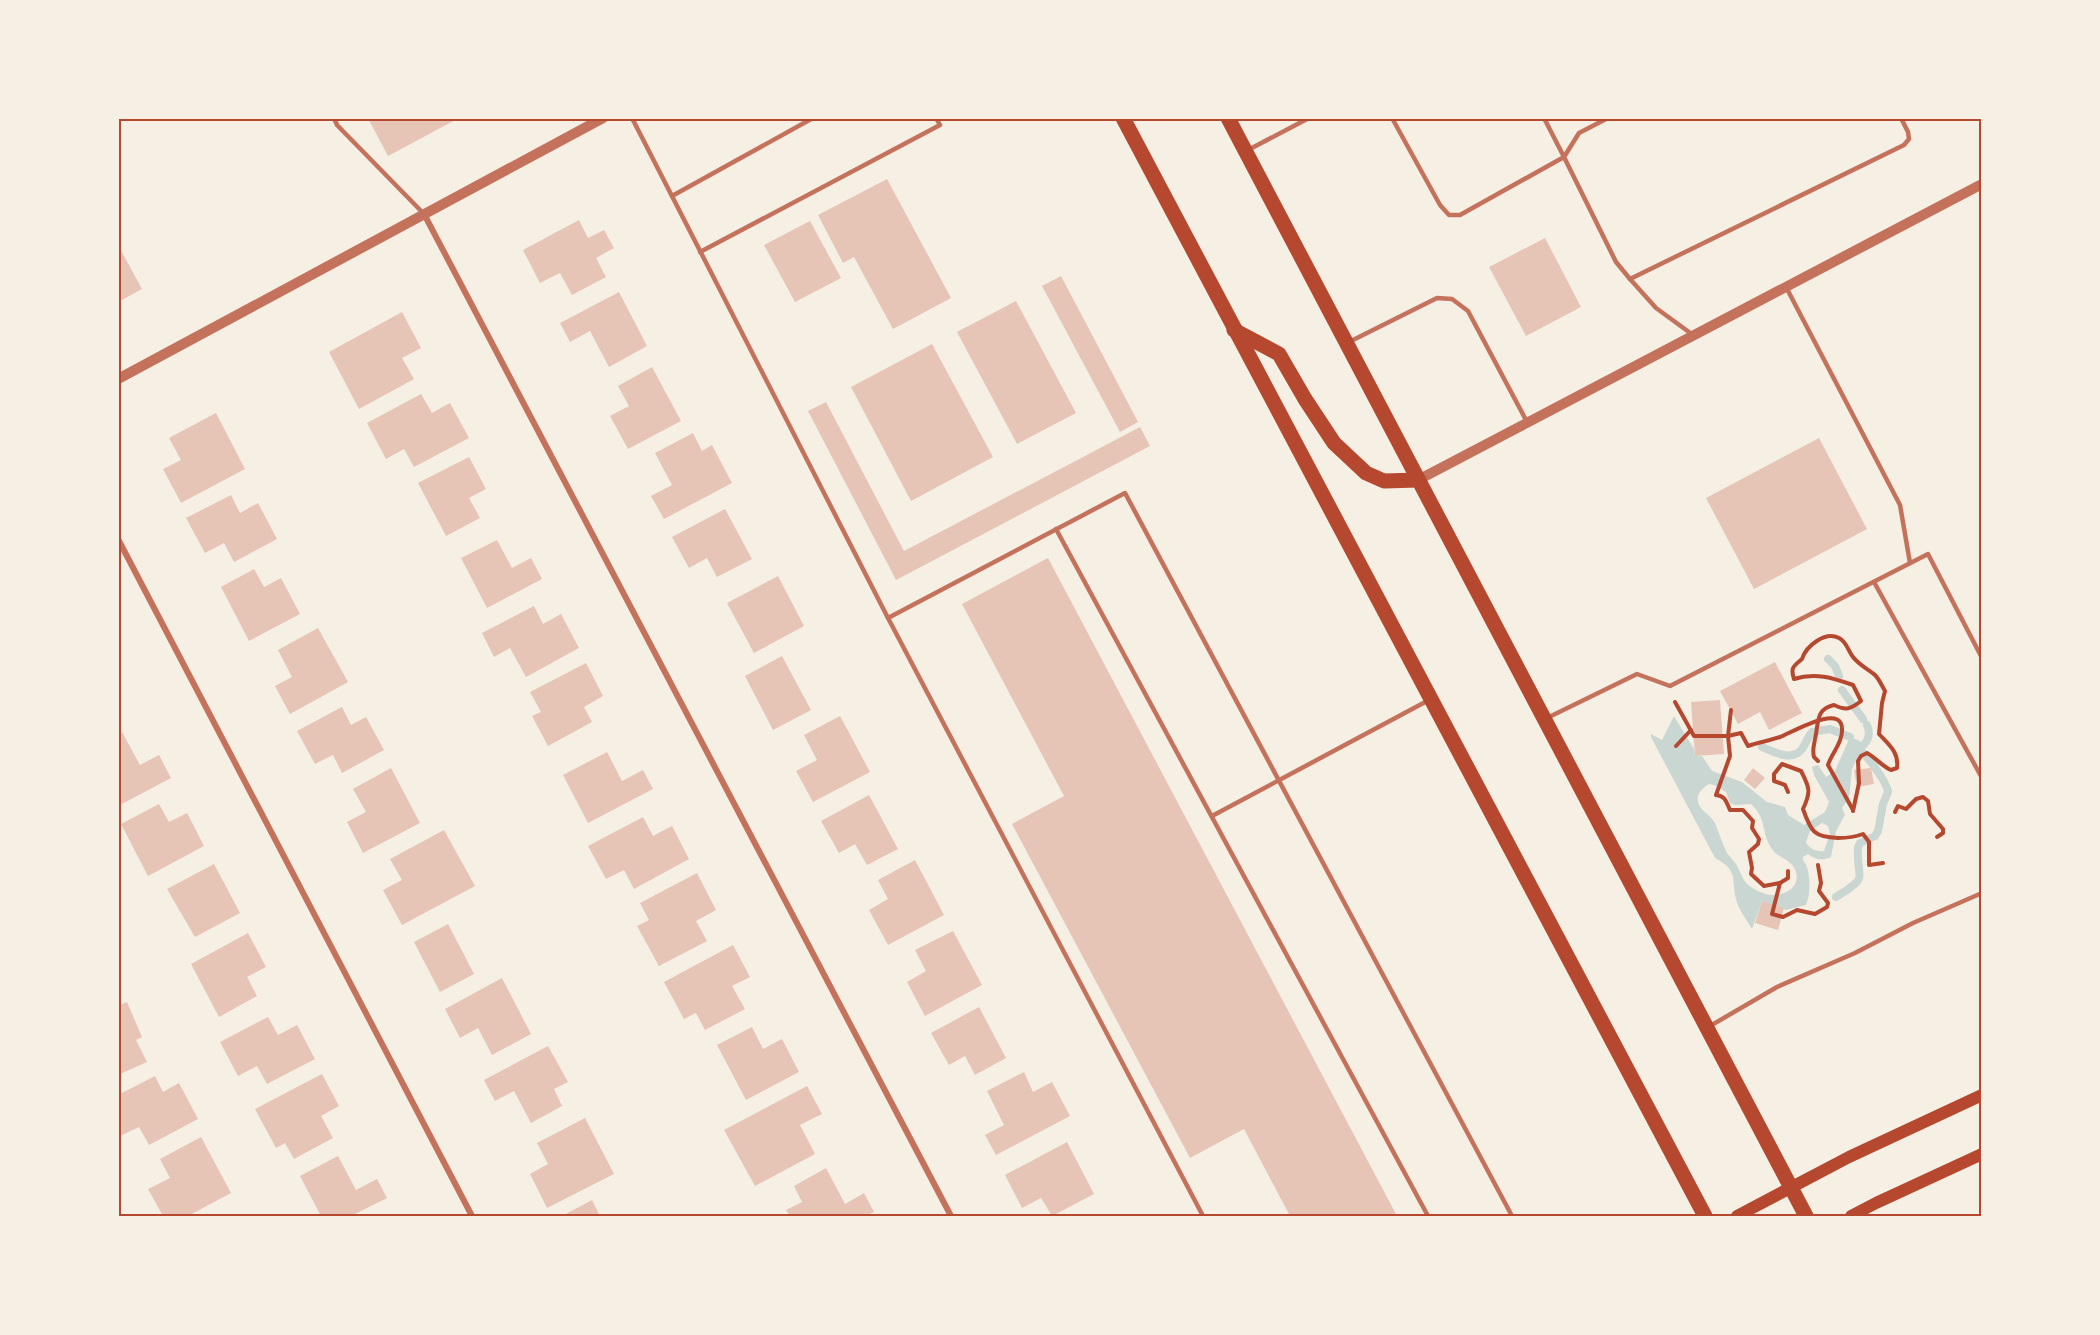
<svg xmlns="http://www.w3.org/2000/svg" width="2100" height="1335" viewBox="0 0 2100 1335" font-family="Helvetica,sans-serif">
	<rect width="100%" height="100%" fill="#f6efe4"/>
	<path fill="#c9d6d2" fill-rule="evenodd" d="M1674,716L1694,749L1695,756H1702L1712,771L1742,782L1767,802L1785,807L1788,815L1804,825L1825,812L1829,802L1814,775L1812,767L1818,765L1826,777L1835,771L1850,737L1860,741L1861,744L1858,748L1859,755L1852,769L1849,798L1842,808L1845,815L1836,831L1831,857C1823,861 1815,860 1808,854L1803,857V860C1811,869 1811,894 1806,905L1786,910L1762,901L1752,929C1747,920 1738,909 1736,899C1731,878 1739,871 1715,858L1651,737V734L1662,740ZM1709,784L1714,785L1726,792L1730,803L1735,805L1751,804C1768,820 1760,831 1772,849C1777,857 1787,858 1793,866C1804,883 1789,895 1772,895C1764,895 1753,889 1747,884C1742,879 1740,870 1736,864C1733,860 1730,857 1727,853C1722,843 1719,833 1715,823C1711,815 1700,811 1698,802C1696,793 1703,788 1709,784ZM1822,823L1828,826L1830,834L1824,851C1817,852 1809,849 1806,842L1810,831Z"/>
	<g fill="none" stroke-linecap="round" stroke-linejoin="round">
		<g stroke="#c9d6d2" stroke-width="8">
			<polyline points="1828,659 1835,666 1839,676"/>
			<polyline points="1842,690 1863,719"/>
			<path d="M1762,747C1773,752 1793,762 1802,749C1806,743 1808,737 1812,732L1830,729L1850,737"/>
			<path d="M1836,897C1871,875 1856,882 1858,847L1860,843L1875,836L1878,831L1883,804L1888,792C1887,782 1866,754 1858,748C1868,745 1871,734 1867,725"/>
		</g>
	</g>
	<g fill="#e6c5b7">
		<polygon points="373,118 459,118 388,156 369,120"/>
		<polygon points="887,179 951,298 893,329 854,257 843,263 818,215"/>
		<polygon points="579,220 588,238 604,230 614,248 596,258 606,277 572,295 560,273 540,283 523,250"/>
		<polygon points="810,221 841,278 795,302 764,245"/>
		<polygon points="1545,238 1581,307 1526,336 1489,267"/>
		<polygon points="118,245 142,289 118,302"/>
		<polygon points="1061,276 1138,422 1120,432 1042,286"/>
		<polygon points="619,292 647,346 609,367 590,331 570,342 560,323"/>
		<polygon points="1016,301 1076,413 1017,444 957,332"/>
		<polygon points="402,312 421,348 402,358 414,379 359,409 329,352"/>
		<polygon points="932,344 993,457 911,501 851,387"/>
		<polygon points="652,367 681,421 628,449 610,416 629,406 618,386"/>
		<polygon points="421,394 432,413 450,403 469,438 414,467 404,449 386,459 367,423"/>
		<polygon points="826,402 904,551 1140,427 1150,446 896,580 808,411"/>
		<polygon points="216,413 245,469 181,503 163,469 181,460 169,438"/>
		<polygon points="693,433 702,451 712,445 732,483 664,519 651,496 672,485 655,453"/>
		<polygon points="1819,438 1867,529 1754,589 1706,498"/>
		<polygon points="469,457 486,489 469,498 480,518 446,536 418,483"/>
		<polygon points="231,495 240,513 258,503 277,539 234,562 224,543 205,553 186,518"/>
		<polygon points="725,509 752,559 717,577 707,558 689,568 672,537"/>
		<polygon points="497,540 512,568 531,558 542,579 487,608 461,558"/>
		<polygon points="1048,558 1397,1216 1290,1216 1244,1129 1190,1158 1012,824 1064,796 962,604"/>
		<polygon points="254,569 264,587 281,578 300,614 249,641 221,587"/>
		<polygon points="778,576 804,626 754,653 727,603"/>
		<polygon points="534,606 543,624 561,614 579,648 526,677 510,648 494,657 482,633"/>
		<polygon points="318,628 348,682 290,714 275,686 292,677 278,650"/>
		<polygon points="782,656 811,710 773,730 745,676"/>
		<polygon points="1775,662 1802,713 1769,730 1760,712 1738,724 1720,691"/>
		<polygon points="586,663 603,696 584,707 592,722 548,746 532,716 541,712 530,692"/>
		<polygon points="1720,700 1724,754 1695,756 1691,702"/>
		<polygon points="342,707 351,725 366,717 384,750 342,773 333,755 315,764 297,731"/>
		<polygon points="840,716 870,772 813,802 796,771 817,760 804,735"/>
		<polygon points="122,732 140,765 159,755 171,778 118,806 118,733"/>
		<polygon points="607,752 622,781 643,770 653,789 588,823 563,775"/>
		<polygon points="391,768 420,823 363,853 347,822 366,812 353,789"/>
		<polygon points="1753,768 1765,778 1755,789 1744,780"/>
		<polygon points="1871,768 1874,784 1857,787 1854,770"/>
		<polygon points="869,795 898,849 867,865 855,844 839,853 821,821"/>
		<polygon points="159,804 169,822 187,813 204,846 148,876 121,824"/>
		<polygon points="643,817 653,836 672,826 689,859 634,889 624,870 606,879 588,846"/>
		<polygon points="444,830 475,886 402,925 383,890 402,880 390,859"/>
		<polygon points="915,860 944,915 888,945 869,910 888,899 878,880"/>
		<polygon points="214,864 240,913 195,937 167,889"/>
		<polygon points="697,873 716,910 696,921 707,941 659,966 637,926 649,920 640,903"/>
		<polygon points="1762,901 1784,908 1778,930 1755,923"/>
		<polygon points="448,924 474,974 440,992 414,942"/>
		<polygon points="953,931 982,985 925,1016 907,982 926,971 915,950"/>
		<polygon points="248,933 266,967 247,977 257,996 219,1017 191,964"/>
		<polygon points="733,945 750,977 732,986 745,1009 705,1030 696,1013 684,1019 664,982"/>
		<polygon points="502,978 531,1034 492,1055 478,1028 460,1038 445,1009"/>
		<polygon points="127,1002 142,1037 136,1040 147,1062 118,1075 118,1006"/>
		<polygon points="979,1007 1006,1058 975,1075 965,1056 949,1065 931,1033"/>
		<polygon points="268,1017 278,1035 297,1025 315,1059 267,1084 257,1066 238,1076 220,1042"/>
		<polygon points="752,1027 763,1049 782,1039 799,1072 746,1100 717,1045"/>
		<polygon points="548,1046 568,1082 554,1089 562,1106 531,1123 514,1091 495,1101 484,1080"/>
		<polygon points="1024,1072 1033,1092 1052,1082 1070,1116 996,1155 985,1135 1004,1125 987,1091"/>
		<polygon points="322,1074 339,1106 321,1116 333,1138 294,1159 285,1143 276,1148 255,1109"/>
		<polygon points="155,1076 163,1092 179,1083 198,1119 149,1145 139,1127 118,1137 118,1095"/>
		<polygon points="807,1086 822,1114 800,1125 815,1154 755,1186 724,1130"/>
		<polygon points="585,1118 614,1174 547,1208 530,1174 548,1164 537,1143"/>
		<polygon points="201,1137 231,1193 188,1216 163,1216 148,1189 170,1178 160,1159"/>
		<polygon points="1067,1142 1094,1194 1052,1216 1041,1198 1022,1208 1005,1175"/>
		<polygon points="338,1156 356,1190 377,1179 387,1198 351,1216 321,1216 300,1176"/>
		<polygon points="826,1168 845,1204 864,1193 874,1212 865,1216 790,1216 786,1210 802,1202 794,1186"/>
		<polygon points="592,1200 600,1216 562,1216"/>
	</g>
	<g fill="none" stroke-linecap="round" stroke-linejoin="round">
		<g stroke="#b5482f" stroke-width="4">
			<path d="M1675,702L1694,736H1728L1730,756L1716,795C1726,796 1726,802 1730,810H1743L1753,821L1752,828L1759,839L1758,844L1749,852L1752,868L1751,874L1764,886L1780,883L1772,914L1783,917L1797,910L1815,914L1827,907L1828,903L1819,891L1821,883L1818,865"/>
			<path d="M1731,710L1728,736L1741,733L1748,746C1759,742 1769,741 1780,737C1791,733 1844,701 1842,731C1842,744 1831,754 1828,765L1853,810"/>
			<polyline points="1676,746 1691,730"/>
			<path d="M1818,761L1814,757C1812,750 1814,746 1815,739C1819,723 1815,709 1834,705C1846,711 1851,709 1861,701L1853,685C1833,678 1815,672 1794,679C1790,667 1794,666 1802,659C1806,646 1825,631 1839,638C1847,642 1848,651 1853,657C1859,665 1868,669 1875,675C1879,679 1882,686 1885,691L1882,703L1879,734C1889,745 1899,752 1897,768L1891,770C1882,766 1876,758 1867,753L1861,756L1858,761L1859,783L1853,811"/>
			<path d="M1788,792L1785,785L1774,781V774L1782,764L1801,771C1810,788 1811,792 1803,809C1811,832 1814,837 1838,838C1846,838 1855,837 1863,834L1869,842V865L1883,863"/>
			<polyline points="1895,812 1898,806 1906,809 1916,799 1923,797 1928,801 1930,814 1943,829 1943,833 1937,837"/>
			<polyline points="1780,883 1788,878 1788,871"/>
		</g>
		<g stroke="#c5725c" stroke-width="4.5">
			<polyline points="334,118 337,125 424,214"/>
			<polyline points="632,118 888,618"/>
			<polyline points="1392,118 1440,205 1449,215 1460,215 1564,157 1544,118"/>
			<polyline points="1608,118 1579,133 1564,157 1616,262 1630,279"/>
			<polyline points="1248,150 1309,118"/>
			<polyline points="672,196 813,118"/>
			<polyline points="700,252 940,125 936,118"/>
			<polyline points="1786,287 1900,505 1910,563"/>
			<polyline points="1693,335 1656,308 1630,279 1904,145 1909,139 1908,132 1901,118"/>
			<polyline points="1349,342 1437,298 1452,299 1468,311 1527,422"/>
			<polyline points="1056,529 1428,1216"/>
			<polyline points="1874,582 1982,778"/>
			<polyline points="1547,718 1637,674 1670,686 1928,554 1982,658"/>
			<polyline points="1212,816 1429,700"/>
			<polyline points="1710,1026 1777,987 1855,953 1913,923 1982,893"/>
			<polyline points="1203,1216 888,618 1125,493 1512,1216"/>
		</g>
		<g stroke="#c5725c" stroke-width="6">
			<polyline points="424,214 951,1216"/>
			<polyline points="118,539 472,1216"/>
		</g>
		<g stroke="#c5725c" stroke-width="10">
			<polyline points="118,379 603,118"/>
			<polyline points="1418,480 1982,184"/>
		</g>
		<g stroke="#b5482f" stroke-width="12">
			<polyline points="1737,1216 1849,1157 1982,1095"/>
			<polyline points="1851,1216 1876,1203 1982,1154"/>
		</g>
		<g stroke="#b5482f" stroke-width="15">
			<polyline points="1123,118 1705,1216"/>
			<polyline points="1228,118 1806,1216"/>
			<polyline points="1234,330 1279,354 1305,399 1334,443 1366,473 1384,481 1418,480"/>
		</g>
	</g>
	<rect width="2100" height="1335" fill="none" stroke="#f6efe4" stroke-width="240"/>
	<rect x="120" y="120" width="1860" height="1095" fill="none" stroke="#b5482f" stroke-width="2"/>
</svg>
